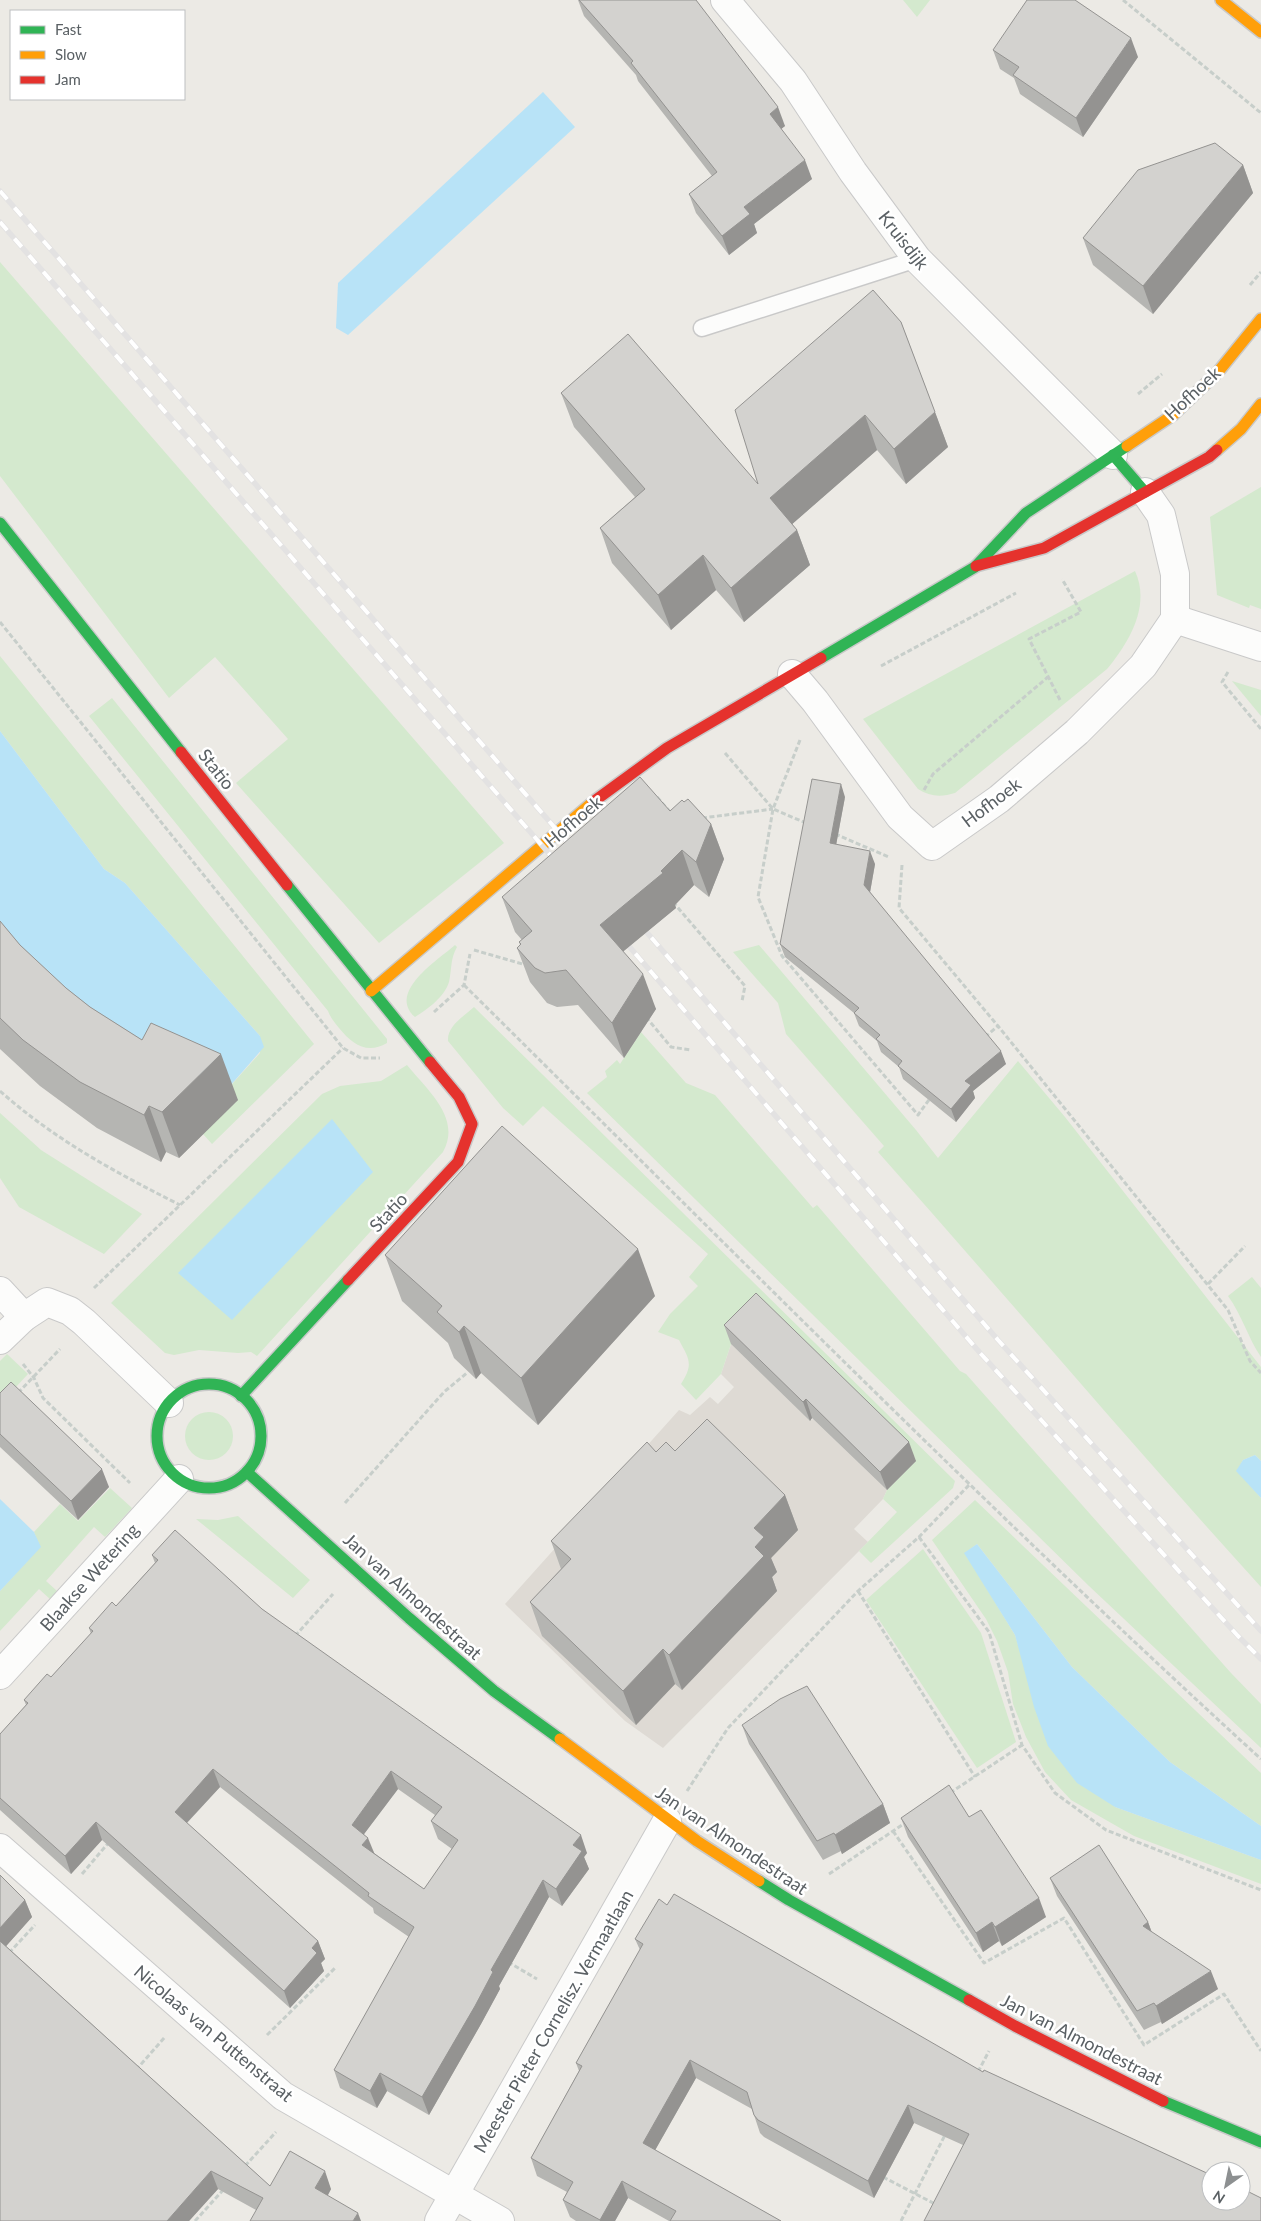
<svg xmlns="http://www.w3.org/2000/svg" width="1261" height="2221" viewBox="0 0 1261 2221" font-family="Lato,sans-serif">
	<rect width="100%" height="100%" fill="#eceae5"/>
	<polygon fill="#dedad4" points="731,1344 810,1421 813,1419 887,1490 883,1499 854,1529 868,1542 663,1748 625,1721 505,1604 679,1410 690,1415 710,1397 718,1404 734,1387 721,1374"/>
	<g fill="#d4e9ce">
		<polygon points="903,0 930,0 917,17"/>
		<polygon points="0,262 504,843 379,943 236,783 288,739 215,657 169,698 0,476"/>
		<polygon points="1261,487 1261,609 1250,605 1249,608 1217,595 1210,517"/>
		<path d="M1135,571C1151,606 1129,642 1107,669L955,793C942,797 930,797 918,789L863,719Z"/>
		<polygon points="0,656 314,1044 212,1144 203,1134 223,1094 260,1053 260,1036 125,883 104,869 0,731"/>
		<polygon points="1232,681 1261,690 1261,716"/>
		<path d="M112,698L387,1039V1043C367,1055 352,1044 339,1028C335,1023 330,1017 328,1011L89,716Z"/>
		<path d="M455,945L457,947C450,959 452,969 449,982C445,996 427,1010 415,1017C387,992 438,960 455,945Z"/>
		<path d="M759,945L916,1130L938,1158L1018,1061L1065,1117L1261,1367V1461L1255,1455L1243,1460L1237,1471L1261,1498V1587C1131,1444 1006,1296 878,1152L884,1146L786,1034L778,1003L733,952Z"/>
		<path d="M474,1007L955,1481L953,1488L871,1563L859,1551L897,1512L883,1499L887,1490L915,1461L731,1344L721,1374L696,1400L681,1384C694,1364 689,1359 679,1340L658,1332L670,1314L698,1286L689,1277L708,1254L543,1106L523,1126L503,1108L448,1041C447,1026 463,1017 474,1007Z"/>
		<polygon points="641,1032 686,1083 715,1095 813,1208 817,1205 960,1371 966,1374 1231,1673 1261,1704 1261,1748 1089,1586 587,1093 607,1077 605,1071 617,1060 620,1064"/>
		<path d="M407,1065C427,1090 462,1118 443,1152L257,1356L251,1352L238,1353L199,1350L174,1355L165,1353L111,1303L322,1094L340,1086L381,1081Z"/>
		<polygon points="0,1113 41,1150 142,1214 104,1254 19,1207 0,1178"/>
		<path d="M1252,1277L1261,1288V1357C1248,1338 1242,1315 1228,1296Z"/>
		<polygon points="7,1354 28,1374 0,1404 0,1361"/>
		<circle cx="209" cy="1436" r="24"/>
		<polygon points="110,1488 132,1508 105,1537 94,1527 46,1581 57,1591 50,1599 39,1589 0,1631 0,1591 40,1547 34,1532 60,1504 78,1521"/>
		<polygon points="975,1500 1261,1773 1261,1826 1170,1762 1072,1667 977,1544 965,1553 1015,1635 1023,1661 1115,1807 1261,1860 1261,1884 1134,1836 1071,1800 1045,1772 1026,1737 1013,1704 1008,1672 997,1641 986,1619 932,1540"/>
		<polygon points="238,1516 310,1580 293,1598 196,1519 218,1520"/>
		<polygon points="923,1549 981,1633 1016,1742 977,1768 866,1600"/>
	</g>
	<g fill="#b8e3f7">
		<polygon points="543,92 575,127 348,335 336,328 338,283"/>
		<polygon points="0,731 104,869 125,883 260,1036 264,1047 223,1094 196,1083 0,946"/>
		<polygon points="332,1119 373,1172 232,1320 178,1273"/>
		<polygon points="1255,1455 1261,1461 1261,1498 1236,1471 1243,1460"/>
		<polygon points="0,1499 34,1532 41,1547 0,1591"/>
		<polygon points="977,1544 1072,1667 1170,1762 1261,1826 1261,1860 1115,1807 1077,1783 1048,1746 1034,1707 1015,1635 964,1553"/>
	</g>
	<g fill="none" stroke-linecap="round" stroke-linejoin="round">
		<g stroke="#c9c9c9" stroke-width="19">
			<polyline id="lane" points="702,328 917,259"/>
		</g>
		<g stroke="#c9c9c9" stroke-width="30">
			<g id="street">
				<polyline points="725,0 793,81 853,172 917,259 1113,455"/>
				<polyline points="1175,619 1261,647"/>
				<polyline points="792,674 815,701 900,817 932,846 999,799 1077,732 1143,666 1175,619 1175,574 1161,515 1145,492"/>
				<polyline points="0,1291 24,1317"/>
				<polyline points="0,1340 24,1317 47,1302 70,1311 84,1322 169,1403"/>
				<polyline points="0,1675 179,1479"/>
				<polyline points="0,1848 283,2096 500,2221"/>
				<polyline points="439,2221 667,1821"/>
			</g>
		</g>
		<g stroke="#c9c9c9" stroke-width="14">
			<g id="fast">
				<polyline points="1113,455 1145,492"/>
				<polyline points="0,523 181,752"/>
				<polyline points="821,658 975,567 1026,513 1127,446"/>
				<polyline points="287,885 430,1062"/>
				<circle cx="209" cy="1436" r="52"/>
				<polyline points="241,1396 348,1280"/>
				<polyline points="247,1472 409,1618 494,1691 560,1739"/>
				<polyline points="759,1881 789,1900 969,2000"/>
				<polyline points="1163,2101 1261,2142"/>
			</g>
		</g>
		<g stroke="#c9c9c9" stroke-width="14">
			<g id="slow">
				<polyline points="1221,0 1261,32"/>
				<polyline points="1127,446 1173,415 1218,372 1261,319"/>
				<polyline points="1217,450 1241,429 1261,404"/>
				<polyline points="371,991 593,802"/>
				<polyline points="560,1739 697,1841 759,1881"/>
			</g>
		</g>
		<g stroke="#c9c9c9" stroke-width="14">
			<g id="jam">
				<polyline points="976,566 1044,548 1209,457 1217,450"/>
				<polyline points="181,752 287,885"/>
				<polyline points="593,802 667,748 821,658"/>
				<polyline points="348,1280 458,1162 472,1124 459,1097 430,1062"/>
				<polyline points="969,2000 1015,2026 1163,2101"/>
			</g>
		</g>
		<g stroke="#c7ceca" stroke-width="3" stroke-dasharray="5 2.5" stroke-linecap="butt">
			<polyline points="1123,0 1261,113"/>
			<polyline points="1250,285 1261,272"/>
			<polyline points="1138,394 1162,374"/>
			<polyline points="0,622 343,1048 361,1058 380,1058"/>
			<polyline points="881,666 1016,593"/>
			<polyline points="1228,672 1222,682 1261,729"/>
			<polyline points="1060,700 1029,639 1081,612 1062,579"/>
			<polyline points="800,740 773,809 758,897 782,956 918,1115 931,1097"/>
			<polyline points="725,753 773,809 806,823"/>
			<polyline points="924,790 933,774 1048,677"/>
			<polyline points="657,797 671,813"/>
			<polyline points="702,818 773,809"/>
			<polyline points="835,834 889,857"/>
			<polyline points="902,865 899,908 998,1026 1228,1310 1250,1361 1261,1373"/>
			<polyline points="673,902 745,986 742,1001"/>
			<polyline points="474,950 526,965"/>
			<path d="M464,985C727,1245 987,1509 1261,1759"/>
			<polyline points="434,1012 464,985 470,954"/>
			<polyline points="646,1017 671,1047 691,1050"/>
			<polyline points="985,1037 998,1026"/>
			<path d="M0,1091C55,1140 115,1172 180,1205"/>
			<polyline points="1208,1284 1245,1246"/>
			<polyline points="94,1288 343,1048"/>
			<polyline points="23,1364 34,1378 43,1398 130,1483"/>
			<polyline points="18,1393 60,1349"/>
			<polyline points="345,1503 444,1392 468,1372"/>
			<polyline points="919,1537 989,1632 1022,1745 1055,1793 1106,1830 1261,1890"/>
			<polyline points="858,1591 975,1777"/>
			<polyline points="295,1636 333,1594"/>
			<polyline points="687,1791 728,1728 858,1591 919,1537 970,1484"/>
			<polyline points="950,1793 1022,1745"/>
			<polyline points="893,1831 984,1963 1064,1918 1144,2045 1224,1994 1261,2051"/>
			<polyline points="82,1874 110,1841"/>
			<polyline points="829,1874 905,1823"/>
			<polyline points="9,1953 35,1925"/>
			<polyline points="508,1962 537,1979"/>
			<polyline points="267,2035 335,1968"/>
			<polyline points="136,2070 165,2037"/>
			<polyline points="978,2072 989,2051"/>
			<polyline points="245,2166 276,2132"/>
			<polyline points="883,2177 935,2204"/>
			<polyline points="195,2221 224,2189"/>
			<polyline points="901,2221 945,2135"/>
		</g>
		<use href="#lane" stroke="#fcfcfb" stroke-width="16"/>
		<use href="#street" stroke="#fcfcfb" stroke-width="28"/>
		<use href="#fast" stroke="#30b455" stroke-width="11"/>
		<use href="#slow" stroke="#ff9f0a" stroke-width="11"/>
		<use href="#jam" stroke="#e5322d" stroke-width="11"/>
		<g stroke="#e3e2e2" stroke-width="5.5">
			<g id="rail">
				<polyline points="0,191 576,852"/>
				<polyline points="0,222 559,865"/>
				<polyline points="637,921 998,1340 1261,1631"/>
				<polyline points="621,937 981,1354 1238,1636 1261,1659"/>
			</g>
		</g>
		<use href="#rail" stroke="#fff" stroke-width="4" stroke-dasharray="11" stroke-linecap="butt"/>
	</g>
	<g fill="#b5b5b2" fill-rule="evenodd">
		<polygon points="578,0 696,0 785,126 781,129 812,179 754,224 757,233 729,255 696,213 689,194 712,176 638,81 636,75 584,16"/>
		<polygon points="993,50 1138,57 1083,137 1020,94 1014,78 1000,69"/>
		<polygon points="1243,165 1253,193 1153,314 1093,265 1083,238"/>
		<polygon points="901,322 948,447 906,484 877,450 792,524 797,530 810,565 744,622 716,590 671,630 612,563 600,528 635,497 574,427 561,393 758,484"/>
		<polygon points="845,797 836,845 875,864 870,892 1006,1064 973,1091 975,1098 956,1122 903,1079 899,1067 881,1052 877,1041 859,1026 854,1013 785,957 780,944"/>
		<polygon points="670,811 711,824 724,859 709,897 694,885 675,905 676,908 623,951 656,1009 624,1058 578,1005 557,1007 547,1003 530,982 517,948 520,945 519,942 522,940 515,932 502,897"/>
		<polygon points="0,921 20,945 66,988 90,1007 142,1040 238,1100 179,1158 166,1152 161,1162 97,1128 40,1086 0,1049"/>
		<polygon points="385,1255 655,1296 538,1425 481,1373 476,1379 454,1358 448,1343 402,1301"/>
		<polygon points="724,1325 916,1461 887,1490 812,1418 810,1421 731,1344"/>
		<polygon points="0,1393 109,1487 78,1520 0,1447"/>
		<polygon points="675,1451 785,1495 798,1530 771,1558 777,1572 772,1577 777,1591 682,1690 675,1684 636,1725 542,1636 530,1602 561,1569 551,1541 656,1452"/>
		<path d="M152,1555L262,1609L587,1853L584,1857L589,1869L562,1906L549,1897L499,1986L500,1989L481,2024L429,2115L387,2091L377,2108L340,2088L334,2070L409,1937L374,1913L373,1908L220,1787L187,1823L318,1941L325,1959L321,1963L324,1971L290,2008L102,1840L71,1874L0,1810V1734L26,1705L24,1700L51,1677L91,1634L89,1628L116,1606L155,1563ZM398,1789L435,1815L431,1821L438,1839L452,1849L424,1889L374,1853L364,1834Z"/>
		<polygon points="742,1725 883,1804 890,1823 842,1854 841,1851 823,1860 749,1744"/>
		<polygon points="901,1818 1046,1917 1002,1946 999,1941 983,1952 908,1837"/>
		<polygon points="0,1875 25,1900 32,1917 6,1946 270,2186 331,2189 328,2195 256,2210 218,2189 189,2221 0,2221"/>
		<polygon points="1050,1878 1148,1922 1152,1933 1218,1989 1162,2024 1161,2022 1144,2030 1057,1896"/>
		<polygon points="667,1905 983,2072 1211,2175 963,2145 914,2123 874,2198 764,2137 760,2133 752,2109 696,2078 655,2150 781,2221 669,2221 628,2198 615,2221 576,2221 570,2217 563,2200 567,2192 537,2176 531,2158 579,2071 576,2063 640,1950 635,1939"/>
	</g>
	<g fill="#949391">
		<polygon points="1131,38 1138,57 1083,137 1076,118"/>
		<polygon points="778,107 785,126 776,133 770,114"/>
		<polygon points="805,160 812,179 754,224 757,233 729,255 722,236 744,207"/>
		<polygon points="1243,165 1253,193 1153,314 1143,286"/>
		<polygon points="935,412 948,447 906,484 894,449"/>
		<polygon points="865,415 877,450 782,533 770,498"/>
		<polygon points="797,530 810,565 744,622 731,588"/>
		<polygon points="703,555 716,590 671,630 658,595"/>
		<polygon points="841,784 845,797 834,856 830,843"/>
		<polygon points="711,824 724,859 709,897 696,862"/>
		<polygon points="682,850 694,885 675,905 676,908 613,960 600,925 661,871"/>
		<polygon points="870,851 875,864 869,898 864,885"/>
		<polygon points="643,974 656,1009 624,1058 612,1023"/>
		<polygon points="1001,1051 1006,1064 973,1091 975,1098 956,1122 951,1109 965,1081"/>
		<polygon points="221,1054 238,1100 179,1158 162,1112"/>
		<polygon points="149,1106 166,1152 161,1162 144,1115"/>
		<polygon points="638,1249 655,1296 538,1425 521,1378"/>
		<polygon points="464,1326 481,1373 476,1379 459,1332"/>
		<polygon points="806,1399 812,1418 810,1421 803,1402"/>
		<polygon points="909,1442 916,1461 887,1490 880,1472"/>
		<polygon points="102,1469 109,1487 78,1520 71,1501"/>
		<polygon points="785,1495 798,1530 771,1558 777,1572 772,1577 777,1591 682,1690 669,1655 755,1547 754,1528"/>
		<polygon points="663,1649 675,1684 636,1725 623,1691"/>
		<polygon points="213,1769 220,1787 181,1829 175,1812"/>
		<polygon points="391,1771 398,1789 358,1842 352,1825"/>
		<polygon points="883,1804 890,1823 842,1854 835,1835"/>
		<polygon points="96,1822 102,1840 71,1874 65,1856"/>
		<polygon points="581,1835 587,1853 584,1857 589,1869 562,1906 556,1889 573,1845"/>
		<polygon points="368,1838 375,1855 362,1845"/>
		<polygon points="543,1880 549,1897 499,1986 500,1989 481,2024 429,2115 422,2097 491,1970"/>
		<polygon points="1039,1898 1046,1917 1002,1946 995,1927"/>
		<polygon points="25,1900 32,1917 0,1953 0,1928"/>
		<polygon points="992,1922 999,1941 983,1952 976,1933"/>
		<polygon points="1148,1922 1155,1941 1143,1926"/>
		<polygon points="318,1941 325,1959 321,1963 324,1971 290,2008 284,1991 312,1948"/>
		<polygon points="1211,1971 1218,1989 1162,2024 1156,2006"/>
		<polygon points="690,2060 696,2078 649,2161 643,2143"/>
		<polygon points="380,2073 387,2091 377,2108 370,2091"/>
		<polygon points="908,2105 914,2123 874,2198 868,2181"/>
		<polygon points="211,2171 218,2189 189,2221 167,2221"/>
		<polygon points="325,2171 331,2189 322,2206 315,2188"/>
		<polygon points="622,2181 628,2198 615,2221 600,2221 600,2220"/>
		<polygon points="358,2213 361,2221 353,2221"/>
	</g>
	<g fill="#d3d2cf" stroke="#949391" fill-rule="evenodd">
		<polygon points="579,0 696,0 778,107 770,114 805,160 744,207 750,214 722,236 689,194 717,172 631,63 633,61"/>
		<polygon points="1027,0 1075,0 1131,38 1076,118 1013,75 1019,67 993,50"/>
		<polygon points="1215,143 1243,165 1143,286 1083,238 1138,170"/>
		<polygon points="873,290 901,322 935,412 894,449 865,415 770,498 797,530 731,588 703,555 658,595 600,528 645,489 561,393 628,334 758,484 735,410"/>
		<polygon points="640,777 670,811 682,800 684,802 688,799 711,824 696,862 682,850 661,871 663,873 600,925 643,974 612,1023 566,970 545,973 535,968 517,948 521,944 519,942 532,931 502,897"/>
		<polygon points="812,779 841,784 830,843 870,851 864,885 1001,1051 965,1081 971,1085 951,1109 898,1066 902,1061 876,1039 880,1035 854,1013 859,1008 780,944"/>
		<polygon points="0,921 20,945 66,988 90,1007 142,1040 151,1023 221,1054 162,1112 149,1106 144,1115 80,1082 23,1040 0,1018"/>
		<polygon points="502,1126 638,1249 521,1378 464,1326 459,1332 437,1312 442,1306 385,1255"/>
		<polygon points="756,1293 909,1442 880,1472 806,1399 803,1402 724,1325"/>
		<polygon points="11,1382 102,1469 71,1501 0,1434 0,1393"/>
		<polygon points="707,1419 785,1495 754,1528 764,1537 755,1547 764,1556 669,1655 663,1649 623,1691 530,1602 571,1559 551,1541 647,1442 656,1452 666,1442 675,1451"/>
		<path d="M175,1530L262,1609L581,1835L573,1845L582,1851L556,1889L543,1880L491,1970L493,1972L475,2006L422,2097L380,2073L370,2091L334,2070L414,1927L368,1896L369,1893L213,1769L175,1812L318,1941L312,1948L317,1953L284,1991L96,1822L65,1856L0,1798V1734L28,1703L24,1700L47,1674L51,1677L93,1631L89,1628L112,1602L116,1606L158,1560L152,1555ZM391,1771L442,1807L431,1821L458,1840L424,1889L362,1845L368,1838L352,1825Z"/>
		<polygon points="807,1686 883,1804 835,1835 834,1833 817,1841 742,1725 780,1699"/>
		<polygon points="949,1785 969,1817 981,1810 1039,1898 995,1927 992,1922 976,1933 901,1818"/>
		<polygon points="1099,1845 1148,1922 1143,1926 1211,1971 1156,2006 1154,2003 1137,2011 1050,1878"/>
		<polygon points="0,1875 25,1900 0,1928"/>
		<polygon points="674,1894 983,2072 984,2070 1211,2175 1211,2201 1241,2201 1241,2188 1261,2198 1261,2221 924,2221 969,2134 908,2105 868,2181 758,2120 754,2115 747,2092 690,2060 643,2143 781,2221 670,2221 676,2211 622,2181 600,2220 563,2200 573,2182 531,2158 582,2066 576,2063 643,1944 635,1939 659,1899 667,1905"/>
		<polygon points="0,1941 270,2186 290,2151 325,2171 315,2188 358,2213 353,2221 250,2221 263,2198 211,2171 167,2221 0,2221"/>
	</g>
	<g text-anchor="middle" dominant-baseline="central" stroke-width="5" stroke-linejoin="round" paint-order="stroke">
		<g font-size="18" fill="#5a6064" stroke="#fff">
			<text transform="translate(904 240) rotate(52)">Kruisdijk</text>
			<text transform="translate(1192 393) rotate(-43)">Hofhoek</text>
			<text transform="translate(217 769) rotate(52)">Statio</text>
			<text transform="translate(991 802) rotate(-37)">Hofhoek</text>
			<text transform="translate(573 821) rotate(-40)">Hofhoek</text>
			<text transform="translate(388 1212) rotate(-47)">Statio</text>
			<text transform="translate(89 1577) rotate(-48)">Blaakse Wetering</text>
			<text transform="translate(413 1596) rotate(42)">Jan van Almondestraat</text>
			<text transform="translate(732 1840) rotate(34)">Jan van Almondestraat</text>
			<text transform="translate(553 2021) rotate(-60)">Meester Pieter Cornelisz. Vermaatlaan</text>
			<text transform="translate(214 2033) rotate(40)">Nicolaas van Puttenstraat</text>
			<text transform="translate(1082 2039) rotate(27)">Jan van Almondestraat</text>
		</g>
	</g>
	<rect x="10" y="10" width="175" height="90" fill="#ffffff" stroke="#bdbfc1"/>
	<rect x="20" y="26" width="25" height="8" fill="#30b455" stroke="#bdbfc1"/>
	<text x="55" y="35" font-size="15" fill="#5a6064">Fast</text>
	<rect x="20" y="51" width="25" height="8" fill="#ff9f0a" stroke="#bdbfc1"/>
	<text x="55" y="60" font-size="15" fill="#5a6064">Slow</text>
	<rect x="20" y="76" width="25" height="8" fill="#e5322d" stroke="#bdbfc1"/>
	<text x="55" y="85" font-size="15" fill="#5a6064">Jam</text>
	<g transform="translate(1226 2186) rotate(213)"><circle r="24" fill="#ffffff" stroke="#bdbfc1"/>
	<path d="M0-4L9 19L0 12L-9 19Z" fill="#8d9091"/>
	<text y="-8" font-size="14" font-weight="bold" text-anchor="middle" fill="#5a6064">N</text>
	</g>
</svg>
